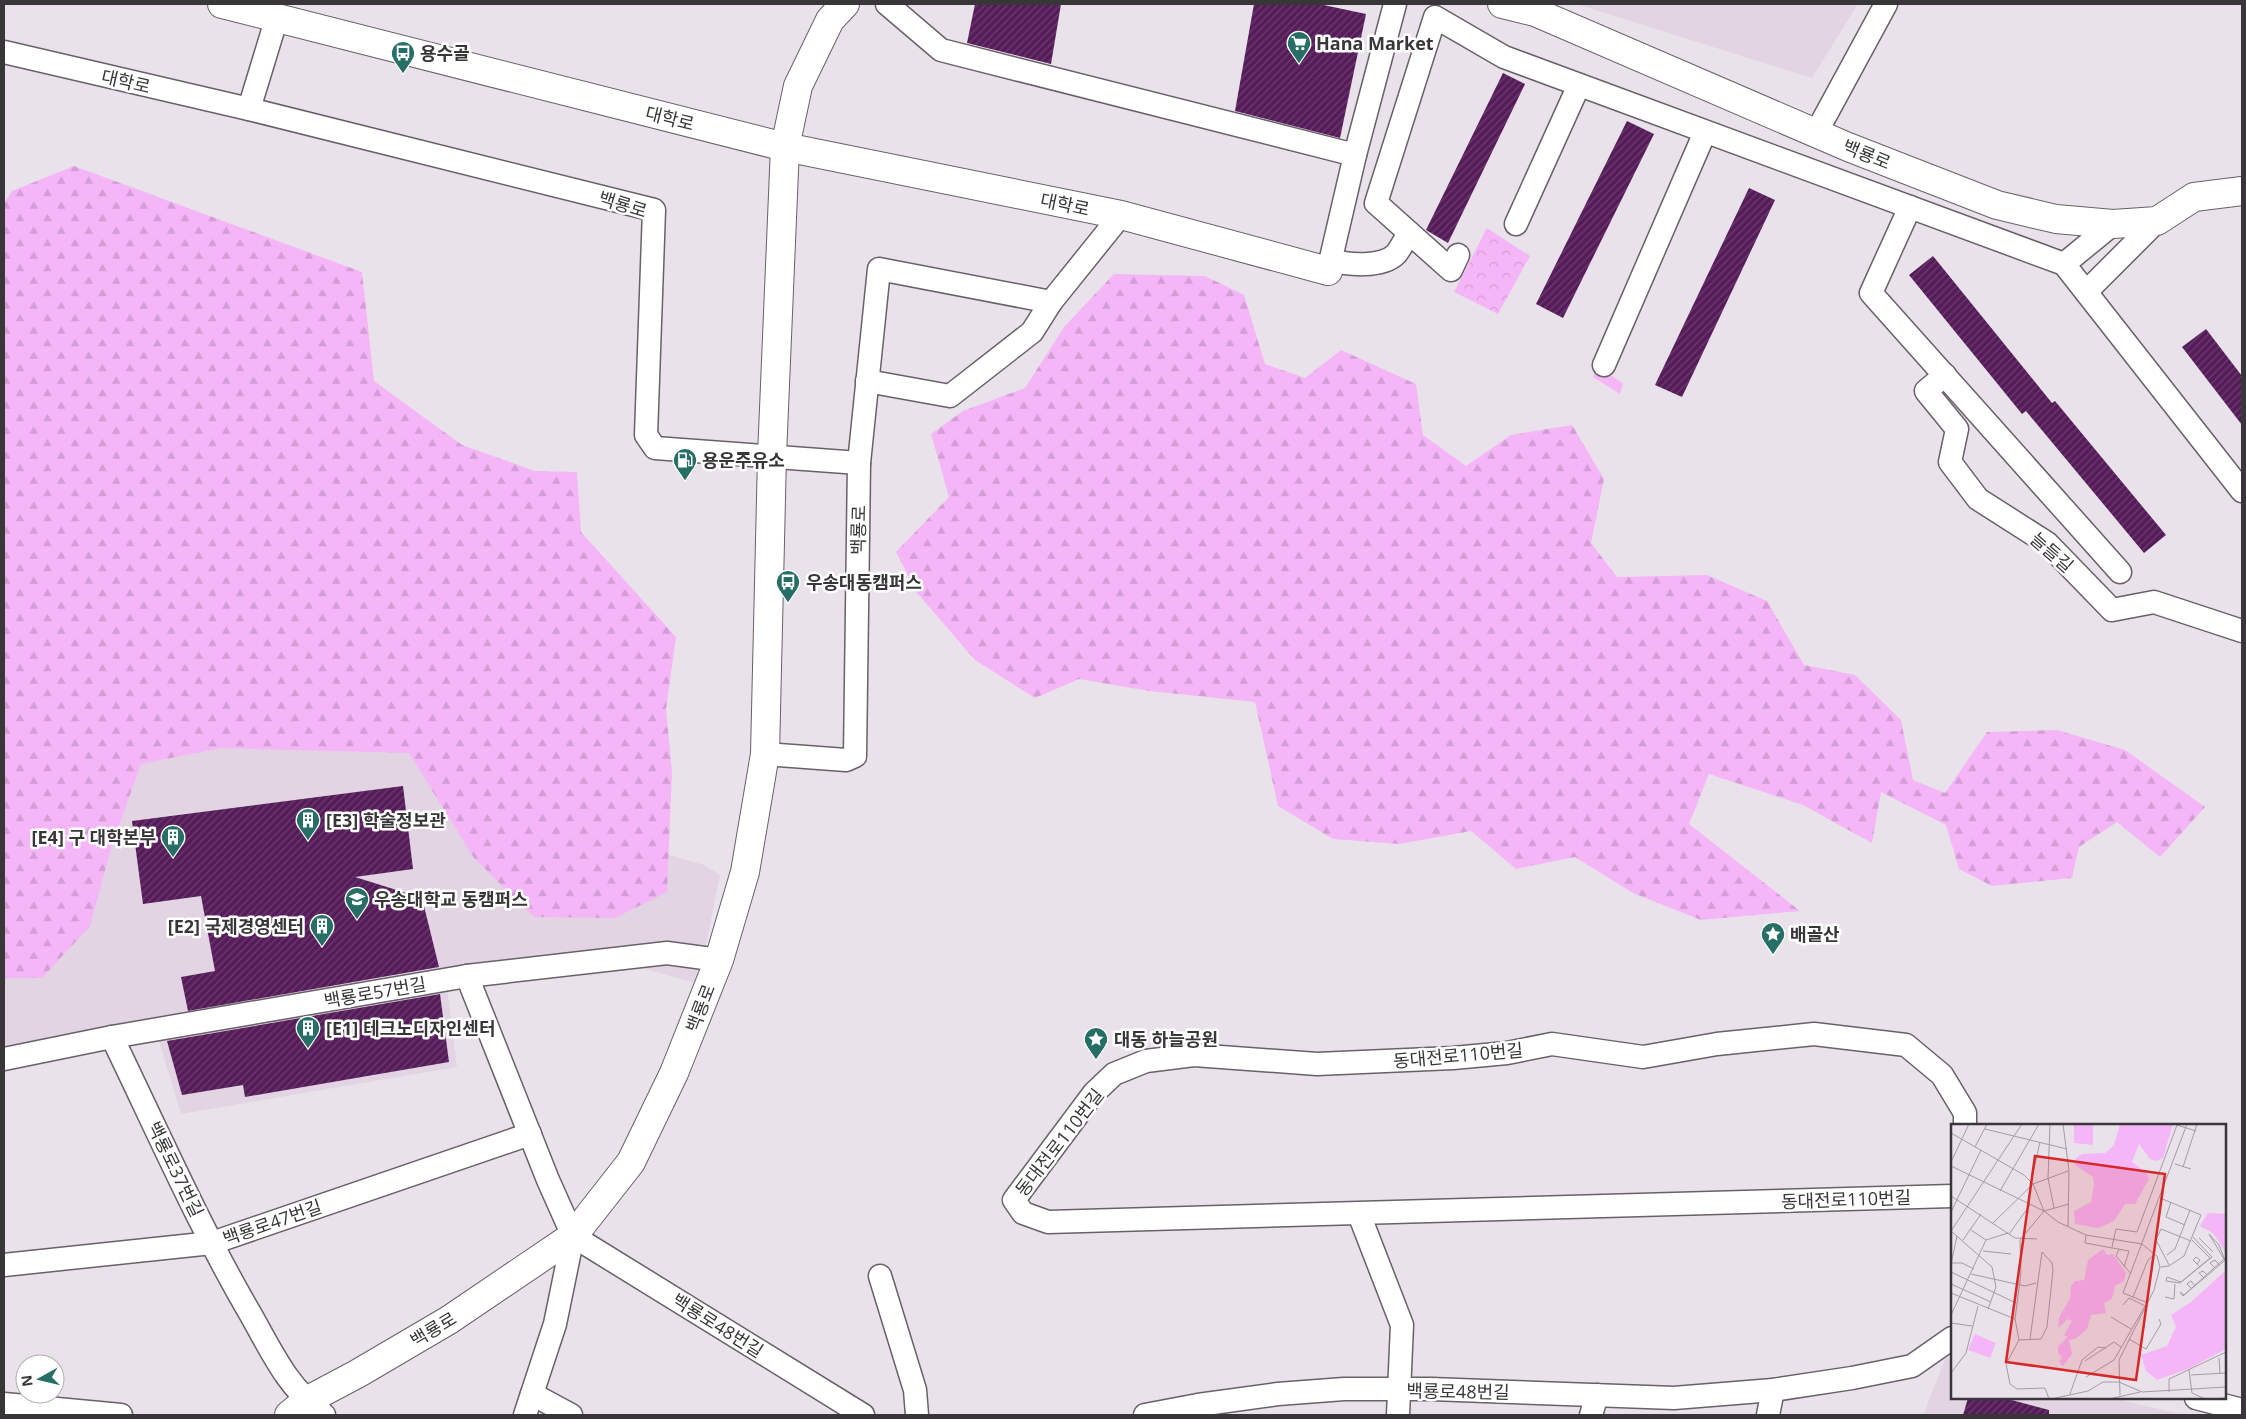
<svg xmlns="http://www.w3.org/2000/svg" width="2246" height="1419" viewBox="0 0 2246 1419" font-family="'Open Sans','Noto Sans KR',sans-serif">
	<defs>
		<pattern id="forest-firs" width="22" height="20" patternUnits="userSpaceOnUse" patternTransform="scale(1.25)"><rect width="22" height="20" fill="#f5b6f8"/><path d="M5 1l3.5 6h-7zM16 11l3.5 6h-7z" fill="#d39dd5"/></pattern>
		<pattern id="park-crowns" width="20" height="18" patternUnits="userSpaceOnUse" patternTransform="scale(1.25)"><rect width="20" height="18" fill="#f5b6f8"/><path d="M2 6a3 3 0 1 1 6 0M12 15a3 3 0 1 1 6 0" fill="none" stroke="#d39dd5"/></pattern>
		<pattern id="building-hatch" width="6" height="6" patternUnits="userSpaceOnUse" patternTransform="scale(1.25)"><rect width="6" height="6" fill="#551c59"/><path d="M-1 1l2-2M0 6l6-6M5 7l2-2" fill="none" stroke="#6b3d6e"/></pattern>
	</defs>
	<rect width="100%" height="100%" fill="#eae2ea"/>
	<g fill="#e2d4e3">
		<polygon points="1576,4 1858,4 1812,78"/>
		<polygon points="4,638 421,725 659,852 704,865 720,875 698,984 636,966 447,988 457,1067 181,1114 153,1021 4,1048"/>
		<polygon points="1946,1357 1952,1359 1952,1398 2112,1398 2184,1415 1923,1415"/>
	</g>
	<polygon fill="#f5b6f8" points="1597,367 1623,383 1620,394 1593,377"/>
	<g fill="url(#forest-firs)">
		<polygon points="74,166 362,272 374,381 462,445 535,471 577,472 581,532 676,637 666,709 672,772 667,892 615,918 534,917 474,858 409,753 221,748 141,764 111,848 90,926 42,978 4,978 4,203 12,191"/>
		<polygon points="1114,274 1205,276 1244,295 1265,364 1305,378 1341,350 1416,384 1423,435 1466,466 1511,435 1572,425 1604,479 1591,543 1617,577 1707,575 1767,601 1804,665 1855,675 1901,720 1913,780 1945,793 1987,732 2057,730 2125,750 2205,807 2160,857 2117,822 2079,847 2072,878 1992,886 1959,869 1946,825 1881,792 1872,843 1803,805 1709,774 1689,824 1800,911 1701,920 1633,893 1575,857 1516,869 1471,831 1399,844 1333,839 1278,806 1255,702 1149,691 1079,679 1035,698 975,660 917,593 896,552 949,497 931,434 963,411 1025,388 1064,327"/>
	</g>
	<polygon fill="url(#park-crowns)" points="1487,228 1530,256 1498,314 1454,292"/>
	<g fill="url(#building-hatch)">
		<polygon points="975,4 1061,4 1051,64 967,43"/>
		<polygon points="1254,4 1319,4 1366,14 1340,138 1235,111"/>
		<polygon points="1503,73 1525,84 1448,243 1426,230"/>
		<polygon points="1627,121 1654,134 1563,318 1536,304"/>
		<polygon points="1749,188 1775,200 1682,397 1655,385"/>
		<polygon points="1933,256 2052,403 2055,401 2166,535 2144,553 2026,411 2022,414 1909,275"/>
		<polygon points="2206,329 2242,376 2242,425 2182,347"/>
		<polygon points="403,786 413,869 355,877 422,898 439,967 188,1011 181,977 215,971 201,896 143,904 132,821"/>
		<polygon points="440,994 449,1062 245,1097 243,1085 182,1095 167,1041"/>
		<polygon points="1968,1398 2004,1398 2049,1410 2049,1415 1963,1415"/>
	</g>
	<g fill="none" stroke-linecap="round" stroke-linejoin="round">
		<g stroke="#686168" stroke-width="25">
			<g id="minor">
				<polyline points="887,4 941,50 1355,155"/>
				<polyline points="4,52 249,109 654,210 646,435 655,448 859,463"/>
				<polyline points="249,109 277,17"/>
				<polyline points="1816,133 1886,4"/>
				<polyline points="1910,207 1871,293 2120,572"/>
				<polyline points="1516,224 1579,85"/>
				<polyline points="1458,255 1451,270 1376,203 1435,17 1504,57 2064,264 2242,491"/>
				<path d="M1330,260C1348,265 1382,268 1396,254C1401,248 1405,239 1409,233"/>
				<polyline points="2064,264 2113,224"/>
				<polyline points="1328,271 1355,155 1395,4"/>
				<polyline points="2086,292 2157,221"/>
				<polyline points="1604,365 1705,132"/>
				<polyline points="1945,375 1926,391 1957,429 1950,462 1978,499 2047,543 2112,610 2154,602 2242,631"/>
				<polyline points="867,381 950,396 1032,332 1051,302 1121,215"/>
				<polyline points="765,754 846,760 855,756 859,463 879,269 1051,302"/>
				<polyline points="467,976 548,1180 573,1236"/>
				<path d="M112,1037C157,1130 199,1226 251,1315C274,1356 287,1386 324,1415"/>
				<polyline points="4,1059 112,1037 467,976 667,953 719,960"/>
				<polyline points="1952,1196 1048,1222 1023,1213 1014,1200 1094,1093 1114,1074 1146,1061 1194,1055 1317,1064 1453,1058 1507,1053 1552,1044 1643,1057 1717,1044 1814,1034 1906,1045 1942,1075 1965,1113 1965,1125"/>
				<polyline points="1359,1214 1402,1325 1398,1415"/>
				<polyline points="573,1236 863,1415"/>
				<polyline points="4,1265 212,1243 530,1134"/>
				<polyline points="880,1276 915,1390 917,1415"/>
				<polyline points="532,1394 571,1415"/>
				<polyline points="2196,1398 2242,1410"/>
				<polyline points="4,1404 121,1415"/>
				<polyline points="525,1415 555,1324 573,1236"/>
				<polyline points="1145,1415 1198,1405 1278,1394 1344,1389 1431,1389 1674,1398 1773,1390"/>
				<polyline points="1591,1415 1597,1395"/>
				<polyline points="1768,1415 1773,1390 1852,1378 1912,1366 1952,1338"/>
			</g>
		</g>
		<g stroke="#686168" stroke-width="30">
			<g id="major">
				<polyline points="222,4 785,147 1121,215 1328,271"/>
				<polyline points="1502,4 1535,12 1848,147 1997,205 2056,219 2113,224 2157,221 2194,197 2242,191"/>
				<polyline points="289,1415 306,1401 357,1374 449,1320 573,1236 631,1162 674,1073 719,960 745,872 765,754 772,456 785,147 798,86 830,20 845,4"/>
			</g>
		</g>
		<use href="#minor" stroke="#fff" stroke-width="22"/>
		<use href="#major" stroke="#fff" stroke-width="28"/>
	</g>
	<defs>
		<g id="supermarket-pin" transform="scale(1.25)"><path d="M0 17L-7.5 6A9.5 9.5 0 1 1 7.5 6Z" fill="#276f66" stroke="#fff"/><path d="M-6-5.5h2.5l.6 2H6L4.5 2H-2.5L-4.4-4H-6ZM-1.5 3.2a1.3 1.3 0 1 0 .1 0ZM3 3.2a1.3 1.3 0 1 0 .1 0Z" fill="#fff"/></g>
		<g id="bus-pin" transform="scale(1.25)"><path d="M0 17L-7.5 6A9.5 9.5 0 1 1 7.5 6Z" fill="#276f66" stroke="#fff"/><path d="M-5-6H5V4H4V6H2V4H-2V6H-4V4H-5ZM-3.5-4V0h7V-4ZM-3.5 1.2v1.5H-2V1.2ZM2 1.2v1.5H3.5V1.2Z" fill="#fff"/></g>
		<g id="fuel-pin" transform="scale(1.25)"><path d="M0 17L-7.5 6A9.5 9.5 0 1 1 7.5 6Z" fill="#276f66" stroke="#fff"/><path d="M-5.5-6h7V0h2V4h1.3V-2.5L3-4.5l.8-.8L6-3V5H2.5V1h-1V6h-7ZM-4.2-4.7v3.2H.2V-4.7Z" fill="#fff"/></g>
		<g id="building-pin" transform="scale(1.25)"><path d="M0 17L-7.5 6A9.5 9.5 0 1 1 7.5 6Z" fill="#276f66" stroke="#fff"/><path d="M-4-6H4V6H1V3H-1V6H-4ZM-2.5-4.3h1.7v1.8h-1.7ZM.8-4.3h1.7v1.8H.8ZM-2.5-1h1.7V.8h-1.7ZM.8-1h1.7V.8H.8Z" fill="#fff"/></g>
		<g id="university-pin" transform="scale(1.25)"><path d="M0 17L-7.5 6A9.5 9.5 0 1 1 7.5 6Z" fill="#276f66" stroke="#fff"/><path d="M0-5L7-2L0 1L-7-2ZM-4 1L0 2.5L4 1V4Q0 6-4 4Z" fill="#fff"/></g>
		<g id="sight-pin" transform="scale(1.25)"><path d="M0 17L-7.5 6A9.5 9.5 0 1 1 7.5 6Z" fill="#276f66" stroke="#fff"/><path d="M0-6L1.8-2.2L6-1.7L2.9 1.2L3.7 5.4L0 3.3L-3.7 5.4L-2.9 1.2L-6-1.7L-1.8-2.2Z" fill="#fff"/></g>
	</defs>
	<g fill-rule="evenodd">
		<use href="#supermarket-pin" x="1299" y="43"/>
		<use href="#bus-pin" x="403" y="53"/>
		<use href="#fuel-pin" x="685" y="460"/>
		<use href="#bus-pin" x="788" y="582"/>
		<use href="#building-pin" x="308" y="820"/>
		<use href="#building-pin" x="173" y="837"/>
		<use href="#university-pin" x="357" y="899"/>
		<use href="#building-pin" x="322" y="926"/>
		<use href="#sight-pin" x="1773" y="934"/>
		<use href="#building-pin" x="308" y="1028"/>
		<use href="#sight-pin" x="1096" y="1039"/>
	</g>
	<g text-anchor="middle" dominant-baseline="central" stroke-width="5" stroke-linejoin="round" paint-order="stroke">
		<g font-size="18" font-weight="bold" fill="#393639" stroke="#fff" text-anchor="start">
			<text x="1316" y="43">Hana Market</text>
			<text x="420" y="53">용수골</text>
			<text x="702" y="460">용운주유소</text>
			<text x="806" y="582">우송대동캠퍼스</text>
			<text x="326" y="820">[E3] 학술정보관</text>
			<text x="156" y="837" text-anchor="end">[E4] 구 대학본부</text>
			<text x="374" y="899">우송대학교 동캠퍼스</text>
			<text x="304" y="926" text-anchor="end">[E2] 국제경영센터</text>
			<text x="1790" y="934">배골산</text>
			<text x="326" y="1028">[E1] 테크노디자인센터</text>
			<text x="1114" y="1039">대동 하늘공원</text>
		</g>
		<g font-size="18" fill="#393639" stroke="#fff">
			<text transform="translate(126 81) rotate(13)">대학로</text>
			<text transform="translate(670 118) rotate(14)">대학로</text>
			<text transform="translate(1867 154) rotate(22)">백룡로</text>
			<text transform="translate(623 204) rotate(17)">백룡로</text>
			<text transform="translate(1065 204) rotate(12)">대학로</text>
			<text transform="translate(858 530) rotate(-89)">백룡로</text>
			<text transform="translate(2052 552) rotate(41)">늘들길</text>
			<text transform="translate(375 992) rotate(-10)">백룡로57번길</text>
			<text transform="translate(700 1008) rotate(-69)">백룡로</text>
			<text transform="translate(1458 1055) rotate(-5)">동대전로110번길</text>
			<text transform="translate(1059 1142) rotate(-52)">동대전로110번길</text>
			<text transform="translate(176 1169) rotate(64)">백룡로37번길</text>
			<text transform="translate(1846 1199) rotate(-2)">동대전로110번길</text>
			<text transform="translate(272 1222) rotate(-19)">백룡로47번길</text>
			<text transform="translate(718 1325) rotate(32)">백룡로48번길</text>
			<text transform="translate(433 1329) rotate(-31)">백룡로</text>
			<text transform="translate(1458 1391) rotate(1)">백룡로48번길</text>
		</g>
	</g>
	<g transform="translate(1951 1124)">
		<rect width="275" height="275" fill="#eae2ea"/>
		<path d="M123,0H142V21L123,19ZM24,210L45,219L39,234L17,226Z" fill="#f5b6f8"/>
		<path d="M169,0H222L212,34L205,37L199,35L188,20L181,38L196,49L198,55L184,80H174L163,97L147,104L124,100L123,87L140,78L143,61L142,53L124,41L125,34L131,30L154,29L163,21ZM257,89L275,90V129L262,109L249,102ZM152,125L156,131L162,130L175,149L173,157L164,162L161,175L153,179L155,189L140,191L136,205L124,215L118,216L121,230L112,242L108,237L111,234L107,229V222L117,213L113,211L121,197L117,195L107,204L108,194L119,174L120,162L124,157L133,156L137,136ZM275,139V225L239,244L206,256L195,247L190,231L216,222L225,203L220,191L240,178L275,146Z" fill="#f5b6f8"/>
		<path fill="none" stroke="#a39da3" stroke-width="1" d="M99,0L97,54L103,84M112,0L118,47L117,103M34,5L116,25M0,9L73,51L82,60L93,87L107,98L135,111L191,120L206,132L209,143L203,166L168,236L169,271M24,23L36,0M0,38L18,0M224,40L240,45M0,42L93,87M232,43L246,0M80,58L89,18M49,67L88,0M0,72L64,114L86,115M209,74L250,91L233,132L218,142L210,143M220,78L215,93L234,101M93,87L118,80M0,88L30,26M42,99L82,60L117,47M20,106L35,116M0,107L71,0M0,107L41,143L45,163L37,185M58,110L79,81M258,110L268,121L274,136L272,138L232,172L229,168L233,171L273,135ZM135,111L134,119L178,127L173,143M248,114L262,128M12,116L30,90M241,116L259,134L230,158L216,153L215,157L229,159L261,133L242,113M161,123L165,105L186,108L226,1L245,7M168,125L165,132L180,150M32,127L60,130M216,131L224,125L239,86M1,139H11L23,145M0,140L6,112M246,140L249,136L245,133L242,136L249,143M218,141L205,116L210,105L240,117M264,144L259,139L264,136L268,141M0,148L65,179M20,150L74,162L85,159M253,154L248,149L252,147L256,151M0,160L40,178M240,164L236,160L240,157L244,162M0,169L64,195L68,216L90,215L96,203L102,146L101,139L91,128L79,215M172,169L197,179M172,169L236,0M182,173L197,136L204,130M214,173L223,175L224,160M0,191L35,116L57,109M160,193L180,205M64,195L70,149L69,116L93,87M0,199L21,202M178,215L195,225L210,200L208,195M68,216L55,240L59,260L66,265L94,264L98,275M268,234L269,250M134,237L163,218L170,223M238,246L241,269L254,275M0,249L15,229L27,182M240,251L275,249M135,253L163,236L194,182L178,174L172,181M191,268L275,263M218,268V255L275,228M119,270L131,236L147,223L155,224M100,275L137,267L152,258H168L191,268M158,275L189,268M259,275L275,274"/>
		<path fill="#d62828" fill-opacity="0.15" stroke="#d62828" stroke-width="2.5" d="M84,32L214,50L185,256L55,238Z"/>
		<rect width="275" height="275" fill="none" stroke="#393639" stroke-width="2.5"/>
	</g>
	<rect width="2246" height="1419" fill="none" stroke="#393639" stroke-width="10"/>
	<g transform="translate(40 1379) rotate(262)"><circle r="24" fill="#ffffff" stroke="#b0afb0"/>
	<path d="M0-4L9 19L0 12L-9 19Z" fill="#276f66"/>
	<text y="-8" font-size="14" font-weight="bold" text-anchor="middle" fill="#393639">N</text>
	</g>
</svg>
